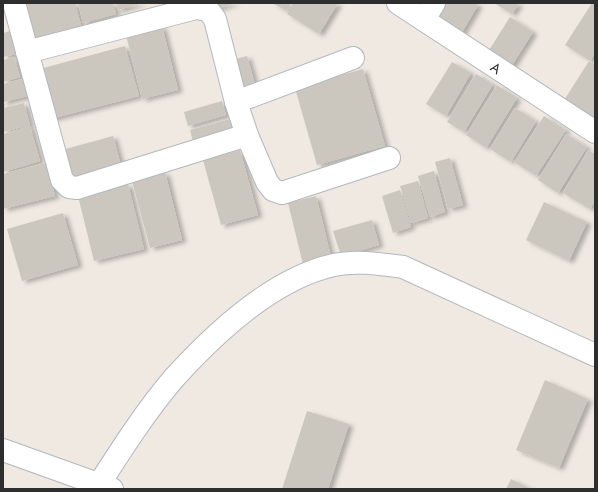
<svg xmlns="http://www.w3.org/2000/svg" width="598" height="492" viewBox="0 0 598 492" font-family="Jost,sans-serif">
	<defs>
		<filter id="shadow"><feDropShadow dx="4.5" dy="2.5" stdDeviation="2" flood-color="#0004"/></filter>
	</defs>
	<rect width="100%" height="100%" fill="#efe9e1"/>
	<g fill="#cbc7bf" filter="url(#shadow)">
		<polygon points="21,3 75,3 81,25 31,39"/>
		<polygon points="78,3 113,3 116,14 83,23"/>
		<polygon points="116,3 143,3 118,10"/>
		<polygon points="212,3 236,3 214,9"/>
		<polygon points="272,3 291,3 287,11"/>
		<polygon points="293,3 338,3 319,34 287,14"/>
		<polygon points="446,3 475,3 478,5 458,39 434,23"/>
		<polygon points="494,3 519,3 512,14"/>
		<polygon points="592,3 595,3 595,53 590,61 565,45"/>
		<polygon points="510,17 533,32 509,70 486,55"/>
		<polygon points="162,26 178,90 142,99 126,35"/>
		<polygon points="10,31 16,54 3,57 3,33"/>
		<polygon points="125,46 139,96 50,119 36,70"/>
		<polygon points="247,56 256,88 239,93 229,61"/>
		<polygon points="14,57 20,77 3,82 3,60"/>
		<polygon points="589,61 595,65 595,127 561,105"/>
		<polygon points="452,62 471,73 446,116 426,104"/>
		<polygon points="363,69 385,146 317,165 295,88"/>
		<polygon points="476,74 493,84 464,132 447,122"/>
		<polygon points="26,78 31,95 4,102 5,106 3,107 3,84"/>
		<polygon points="497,85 517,98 486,148 466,135"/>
		<polygon points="222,101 226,115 188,126 184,112"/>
		<polygon points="24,103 30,125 3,132 3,108"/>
		<polygon points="515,108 536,121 511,162 490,149"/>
		<polygon points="544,116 566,130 536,176 514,162"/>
		<polygon points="230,119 235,135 194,146 190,130"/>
		<polygon points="30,126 40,161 3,172 3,134"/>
		<polygon points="566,134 587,147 558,193 538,180"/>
		<polygon points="113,136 121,166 70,180 62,150"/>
		<polygon points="240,150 258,215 221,225 203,160"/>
		<polygon points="588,150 595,154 595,201 590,209 563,193"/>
		<polygon points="450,158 463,205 448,209 435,162"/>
		<polygon points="46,163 55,196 3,209 3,174"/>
		<polygon points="434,171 445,212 430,217 418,176"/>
		<polygon points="165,172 182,240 150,248 132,181"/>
		<polygon points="418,181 428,218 411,223 400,186"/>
		<polygon points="128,184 144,249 94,261 78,196"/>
		<polygon points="400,190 411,227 393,233 382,196"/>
		<polygon points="316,196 331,257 303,264 288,203"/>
		<polygon points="544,202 587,222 569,261 526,240"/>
		<polygon points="63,213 78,265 22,281 7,229"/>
		<polygon points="372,220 379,245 341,256 333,231"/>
		<polygon points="545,380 588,399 559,468 516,450"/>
		<polygon points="307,411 349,424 328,489 282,489"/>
		<polygon points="511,479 531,489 506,489"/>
	</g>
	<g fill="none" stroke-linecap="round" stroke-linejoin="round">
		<g stroke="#b4b7c1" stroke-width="24">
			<g id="street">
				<polyline points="14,3 62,180 69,187 77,188 247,135"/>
				<polyline points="398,3 595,132"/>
				<polyline points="424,20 434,3"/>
				<polyline points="27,52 196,8 208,10 215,19 236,102 247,135 267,182 273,190 282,193 389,158"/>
				<polyline points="236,102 353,58"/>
				<polyline points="3,450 112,489"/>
				<path d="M96,489C119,453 147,409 175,377C215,333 274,278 334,265C356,260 381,264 403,267L595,355"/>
			</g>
		</g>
		<use href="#street" stroke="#fff" stroke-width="22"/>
	</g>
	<g text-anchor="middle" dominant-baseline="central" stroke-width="4" stroke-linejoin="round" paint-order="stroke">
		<g font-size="14" fill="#2e2e2e" stroke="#fff">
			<text transform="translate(496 68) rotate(34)">A</text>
		</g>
	</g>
	<rect width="598" height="492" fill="none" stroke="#2e2e2e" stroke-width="8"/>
</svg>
